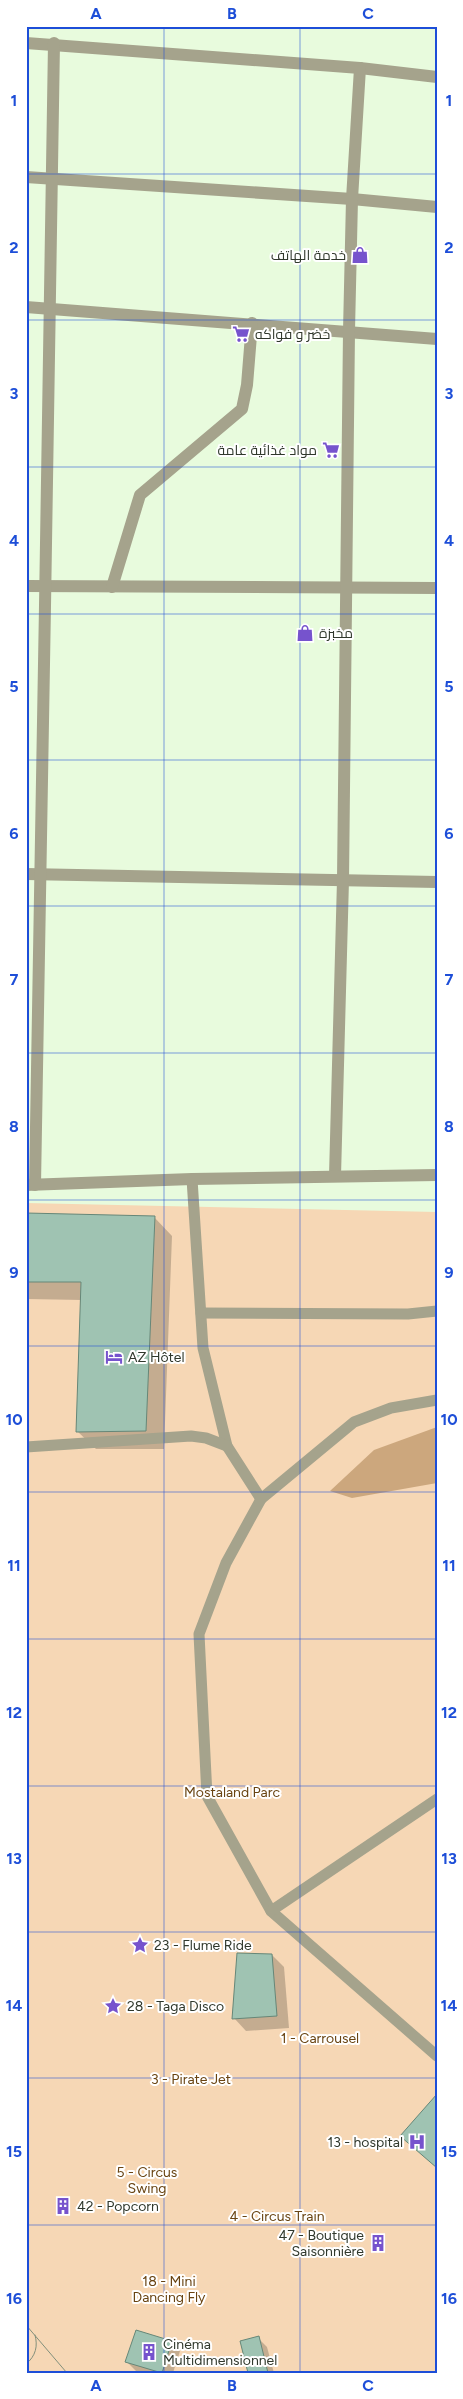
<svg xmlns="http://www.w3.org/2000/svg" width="463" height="2399" viewBox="0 0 463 2399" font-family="Figtree,Cairo,sans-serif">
	<rect width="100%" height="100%" fill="#e8fbdd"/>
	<polygon fill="#f6d7b5" points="26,1203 437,1212 437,2373 26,2373"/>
	<polygon fill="#cca77d" points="437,1427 437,1483 352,1498 330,1491 374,1450"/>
	<g fill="#0003">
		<polygon points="26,1214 154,1217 172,1236 164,1449 96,1449 77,1431 82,1300 26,1299"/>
		<polygon points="272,1955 284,1967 289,2028 246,2031 234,2018"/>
		<polygon points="258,2338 267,2347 274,2373 249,2373"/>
		<polygon points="171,2342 180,2351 173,2373 142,2373 136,2371 127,2362"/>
	</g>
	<g fill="#9fc3b2" stroke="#668778">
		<polygon points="26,1213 155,1216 146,1431 76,1432 81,1282 26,1282"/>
		<polygon points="237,1953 272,1954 277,2016 232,2019"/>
		<polygon points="437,2094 437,2168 400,2136"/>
		<polygon points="136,2330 172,2341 162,2373 125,2362"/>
		<polygon points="259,2336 268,2373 248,2373 240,2341"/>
	</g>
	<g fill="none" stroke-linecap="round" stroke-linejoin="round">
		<g stroke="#a5a38c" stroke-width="11">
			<polyline points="192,1179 203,1348 227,1446 261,1499"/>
			<polyline points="201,1313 408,1314 437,1311"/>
			<polyline points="437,1400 391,1408 354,1422 261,1499 226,1563 199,1634 207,1796 271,1911 437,2056"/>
			<polyline points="26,1447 191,1436 206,1438 227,1446"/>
			<polyline points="271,1911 437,1799"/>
		</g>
		<g stroke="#a5a38c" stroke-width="12">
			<polyline points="26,43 360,68 437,77"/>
			<polyline points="26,177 352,199 437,207"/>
			<polyline points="26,307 437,339"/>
			<polyline points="26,586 437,588"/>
			<polyline points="112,587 140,495 242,409 247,385 252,323"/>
			<polyline points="26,874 437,882"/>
			<polyline points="335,1176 343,880 349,331 352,199 360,68"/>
			<polyline points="26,1185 192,1179 437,1175"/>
			<path d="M35,1185C44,804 46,424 54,43"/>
		</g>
		<g stroke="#83907c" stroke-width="1">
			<polyline points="26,2325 67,2373"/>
			<path d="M26,2364C36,2356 38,2346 35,2335"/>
		</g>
	</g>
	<path fill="none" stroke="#1d4ed8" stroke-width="1" stroke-opacity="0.55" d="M164,26V2373M300,26V2373M26,174H437M26,320H437M26,467H437M26,614H437M26,760H437M26,906H437M26,1053H437M26,1200H437M26,1346H437M26,1492H437M26,1639H437M26,1786H437M26,1932H437M26,2078H437M26,2225H437"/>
	<defs>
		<g id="shop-bare" transform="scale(1.35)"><path d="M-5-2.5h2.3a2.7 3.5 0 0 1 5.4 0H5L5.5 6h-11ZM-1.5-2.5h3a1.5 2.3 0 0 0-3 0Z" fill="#7653cd" stroke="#fff" stroke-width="2.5" paint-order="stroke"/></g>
		<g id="supermarket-bare" transform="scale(1.35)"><path d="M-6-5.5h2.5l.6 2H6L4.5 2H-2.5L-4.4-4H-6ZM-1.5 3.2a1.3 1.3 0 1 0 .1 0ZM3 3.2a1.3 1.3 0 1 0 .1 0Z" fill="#7653cd" stroke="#fff" stroke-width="2.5" paint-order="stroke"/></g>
		<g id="hotel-bare" transform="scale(1.35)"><path d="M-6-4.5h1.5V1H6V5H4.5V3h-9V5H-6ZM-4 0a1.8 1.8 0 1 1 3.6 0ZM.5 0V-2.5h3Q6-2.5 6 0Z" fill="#7653cd" stroke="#fff" stroke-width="2.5" paint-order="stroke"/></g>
		<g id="sight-bare" transform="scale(1.35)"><path d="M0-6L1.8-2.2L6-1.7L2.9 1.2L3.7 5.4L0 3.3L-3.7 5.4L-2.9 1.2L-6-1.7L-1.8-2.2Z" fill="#7653cd" stroke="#fff" stroke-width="2.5" paint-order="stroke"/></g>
		<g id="hospital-bare" transform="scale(1.35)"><path d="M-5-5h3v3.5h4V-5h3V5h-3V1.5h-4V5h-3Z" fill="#7653cd" stroke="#fff" stroke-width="2.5" paint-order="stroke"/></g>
		<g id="building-bare" transform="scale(1.35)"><path d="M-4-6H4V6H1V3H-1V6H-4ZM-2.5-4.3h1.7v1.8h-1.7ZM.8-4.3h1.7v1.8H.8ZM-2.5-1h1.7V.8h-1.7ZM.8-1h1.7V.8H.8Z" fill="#7653cd" stroke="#fff" stroke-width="2.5" paint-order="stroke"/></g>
	</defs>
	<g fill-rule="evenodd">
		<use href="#shop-bare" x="360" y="255"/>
		<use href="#supermarket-bare" x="241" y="334"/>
		<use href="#supermarket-bare" x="331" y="450"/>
		<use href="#shop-bare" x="305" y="633"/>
		<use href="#hotel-bare" x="114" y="1357"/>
		<use href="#sight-bare" x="140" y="1945"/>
		<use href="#sight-bare" x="113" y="2006"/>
		<use href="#hospital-bare" x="417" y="2142"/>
		<use href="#building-bare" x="63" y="2206"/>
		<use href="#building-bare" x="378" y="2243"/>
		<use href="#building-bare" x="149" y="2352"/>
	</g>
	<g text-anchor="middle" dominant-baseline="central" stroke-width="4" stroke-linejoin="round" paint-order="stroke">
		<g font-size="14" fill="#30382c" stroke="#fff" text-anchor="start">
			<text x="346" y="255" text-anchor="end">خدمة الهاتف</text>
			<text x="255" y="334">خضر و فواكه</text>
			<text x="317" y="450" text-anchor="end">مواد غذائية عامة</text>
			<text x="319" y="633">مخبزة</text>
			<text x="128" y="1357">AZ Hôtel</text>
			<text x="154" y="1945">23 - Flume Ride</text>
			<text x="127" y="2006">28 - Taga Disco</text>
			<text x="403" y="2142" text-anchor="end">13 - hospital</text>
			<text x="77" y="2206">42 - Popcorn</text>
			<text x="364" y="2235" text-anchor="end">47 - Boutique<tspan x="364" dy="16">Saisonnière</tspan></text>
			<text x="163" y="2344">Cinéma<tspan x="163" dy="16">Multidimensionnel</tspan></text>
		</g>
		<g font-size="14" fill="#694412" stroke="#fff">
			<text x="232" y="1792">Mostaland Parc</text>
			<text x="320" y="2038">1 - Carrousel</text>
			<text x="191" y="2079">3 - Pirate Jet</text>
			<text x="147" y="2172">5 - Circus<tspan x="147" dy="16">Swing</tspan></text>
			<text x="277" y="2216">4 - Circus Train</text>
			<text x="169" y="2281">18 - Mini<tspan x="169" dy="16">Dancing Fly</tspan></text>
		</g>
	</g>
	<rect width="463" height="2399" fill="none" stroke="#ffffff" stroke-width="55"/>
	<rect x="28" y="28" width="408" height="2344" fill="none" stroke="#1d4ed8" stroke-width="2"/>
	<g font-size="16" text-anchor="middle" font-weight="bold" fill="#1d4ed8">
		<text x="96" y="19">A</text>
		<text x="232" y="19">B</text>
		<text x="368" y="19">C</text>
		<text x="14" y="106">1</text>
		<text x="449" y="106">1</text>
		<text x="14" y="253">2</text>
		<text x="449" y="253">2</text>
		<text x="14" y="399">3</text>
		<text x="449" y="399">3</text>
		<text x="14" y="546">4</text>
		<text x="449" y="546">4</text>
		<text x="14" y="692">5</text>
		<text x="449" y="692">5</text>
		<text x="14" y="839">6</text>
		<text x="449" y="839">6</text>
		<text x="14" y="985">7</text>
		<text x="449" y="985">7</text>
		<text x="14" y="1132">8</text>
		<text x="449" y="1132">8</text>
		<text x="14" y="1278">9</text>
		<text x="449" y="1278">9</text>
		<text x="14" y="1425">10</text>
		<text x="449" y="1425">10</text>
		<text x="14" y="1571">11</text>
		<text x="449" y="1571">11</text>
		<text x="14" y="1718">12</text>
		<text x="449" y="1718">12</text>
		<text x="14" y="1864">13</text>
		<text x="449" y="1864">13</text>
		<text x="14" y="2011">14</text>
		<text x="449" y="2011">14</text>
		<text x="14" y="2157">15</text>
		<text x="449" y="2157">15</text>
		<text x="14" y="2304">16</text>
		<text x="449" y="2304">16</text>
		<text x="96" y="2391">A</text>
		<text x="232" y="2391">B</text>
		<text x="368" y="2391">C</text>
	</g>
</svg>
